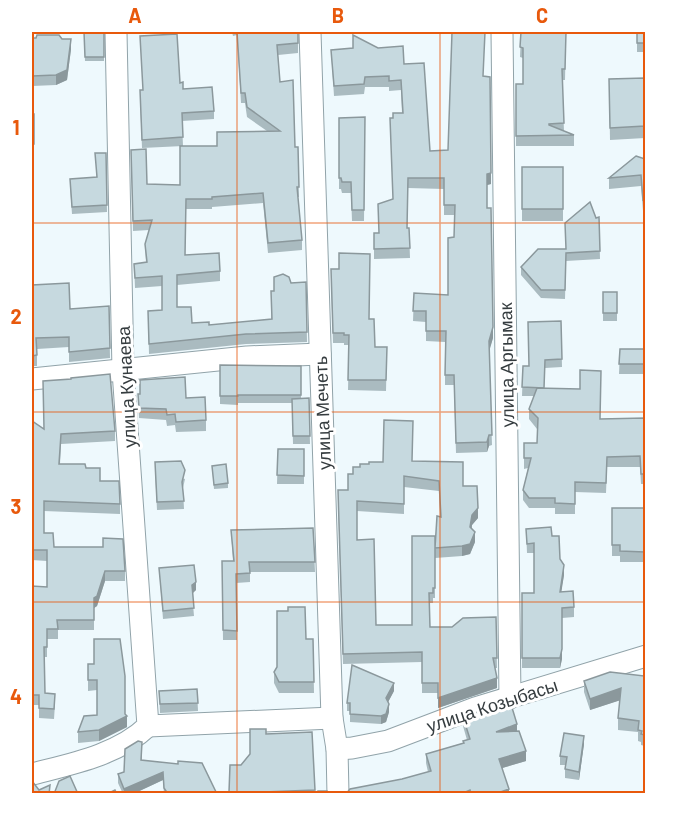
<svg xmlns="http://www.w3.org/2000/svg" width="677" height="825" viewBox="0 0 677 825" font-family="Barlow,sans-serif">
	<rect width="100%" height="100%" fill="#eef9fd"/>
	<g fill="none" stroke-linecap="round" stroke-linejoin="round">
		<g stroke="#91a3a9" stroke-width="23">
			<g id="minor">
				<polyline points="310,32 332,718 337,749 338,794"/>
				<polyline points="502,32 510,698"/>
				<polyline points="32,379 247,357 320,354"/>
				<polyline points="148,726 332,718"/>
				<polyline points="337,749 352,748 388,741 475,708 646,656"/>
				<path d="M32,774C71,764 118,755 148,726L123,371L116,32"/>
			</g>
		</g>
		<use href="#minor" stroke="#fff" stroke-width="21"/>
	</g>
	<g fill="#aabbc0">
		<polygon points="84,32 104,32 104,61 85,61"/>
		<polygon points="232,32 298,32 298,53 278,55 280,82 295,147 298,147 299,197 297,197 302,240 302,250 268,253 263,203 212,207 212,209 186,209 185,255 220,271 220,281 177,285 177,307 192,323 209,325 271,319 274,291 291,283 306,282 307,342 246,344 149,354 148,311 162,310 162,286 135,288 134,264 146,263 145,244 149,230 133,231 131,150 147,184 180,185 217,146 267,131 247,117 245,103 241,103 237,35 233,36"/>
		<polygon points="515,32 566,32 565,80 562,80 564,131 574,135 574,146 516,146 516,84 523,84 523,58 520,57 521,34 515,34"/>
		<rect x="637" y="32" width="8" height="20"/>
		<polygon points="353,35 404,64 430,151 448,150 483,76 491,184 487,185 487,208 493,338 489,350 492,445 489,446 487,452 456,453 454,385 445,385 445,342 426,341 426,322 413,321 414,293 448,295 454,237 455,215 444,215 444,189 408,188 407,228 409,228 410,258 374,259 374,233 379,233 393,199 393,118 402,113 401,90 389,91 389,87 365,87 364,94 334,96 331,50 353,48"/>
		<polygon points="32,38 71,49 67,80 56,85 32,86"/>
		<polygon points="645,78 645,138 610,140 609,79"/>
		<polygon points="180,83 183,89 214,111 214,119 182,121 183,146 142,148 140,98"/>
		<rect x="32" y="114" width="2" height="40"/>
		<polygon points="365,117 364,221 352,221 351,193 342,193 341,189 339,189 339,118"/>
		<polygon points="106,153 107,212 72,214 70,186 96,177"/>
		<polygon points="645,159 645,210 643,211 641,186 609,189 609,178"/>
		<rect x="522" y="167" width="41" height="54"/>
		<polygon points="599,217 600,259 566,261 565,299 541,298 521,275 521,267 565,249 596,218"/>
		<polygon points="331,279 369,319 375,347 387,347 386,391 348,390 349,345 344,345 344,343 333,343"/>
		<polygon points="32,285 70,309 109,306 110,358 69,362 69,347 37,349 37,366 32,366"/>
		<rect x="603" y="292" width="14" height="29"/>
		<polygon points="561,321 562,367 545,368 544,388 601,419 645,418 645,484 641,484 640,467 607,467 606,493 575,492 575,514 555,514 555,508 529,508 523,500 523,490 528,468 524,469 524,443 537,443 537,429 529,419 529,409 534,396 522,396 523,366 529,366"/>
		<polygon points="620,349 645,349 645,374 619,374"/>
		<polygon points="220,365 301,366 301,398 309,398 310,444 293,444 292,403 238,403 238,405 220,404"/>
		<polygon points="140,380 186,398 206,420 206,431 176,432 175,425 167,426 166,420 139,418 138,394 140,394"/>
		<polygon points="32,421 44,429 115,431 115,441 61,444 60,464 86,468 100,481 120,504 120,514 44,511 44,533 54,547 125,571 125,581 105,581 97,606 94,608 94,630 58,630 58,639 47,639 47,657 44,657 45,693 55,704 54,719 39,718 39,705 32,705 32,586 47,587 47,561 32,560"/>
		<polygon points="278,449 304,449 304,484 277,484"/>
		<polygon points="412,461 463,486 478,518 472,525 472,528 475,542 470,554 462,556 435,558 435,548 440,517 439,491 404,487 404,514 357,511 357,540 376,625 412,625 435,536 435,598 433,598 433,603 429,603 430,627 452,627 496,617 497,668 495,668 497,688 438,708 438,693 422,693 422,662 343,664 338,500 348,490 353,474 360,467 369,464 383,462"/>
		<polygon points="212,466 228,483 228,488 214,489"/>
		<polygon points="155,470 185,479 183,488 184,509 157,510"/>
		<polygon points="612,508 645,508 645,562 620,562 620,556 612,556"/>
		<polygon points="313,528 315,572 250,572 250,582 236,583 237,640 223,640 222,561 233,561 231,530"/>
		<polygon points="526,529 552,536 560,559 564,575 561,591 574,607 574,617 562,618 562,659 560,668 522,668 522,593 534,593 534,553 527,553"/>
		<polygon points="159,568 196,590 192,593 194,616 163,619"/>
		<polygon points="306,639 313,639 314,693 279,693 274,683 274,672"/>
		<polygon points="88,664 125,714 127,727 99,741 78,743 78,732 97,715 97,690 88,691"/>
		<polygon points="645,673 645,746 641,745 641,742 638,741 638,732 618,730 618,718 620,700 590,710 584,692 584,681 644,676"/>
		<polygon points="197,689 198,711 160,713 159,691"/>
		<polygon points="394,691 388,702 389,712 386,722 381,724 350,722 350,711 347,711 347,703"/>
		<polygon points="463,717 517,731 526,761 502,768 509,794 346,794 428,772 426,763 426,754 463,743 463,741 467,740 463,726"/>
		<polygon points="312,732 315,794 229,794 230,765 241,765 266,734"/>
		<polygon points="584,744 579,780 565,778 565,765 560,765 560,756"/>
		<polygon points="142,750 142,761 217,794 164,794 163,780 133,794 123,794 118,783 118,774 124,772"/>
	</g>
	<g fill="#8b989c">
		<polygon points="71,39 71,49 67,80 56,85 56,75"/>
		<polygon points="491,173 491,184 487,185 487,174"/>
		<polygon points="493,327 493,338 489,352 489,341"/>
		<polygon points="489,435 489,446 487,452 487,442"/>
		<polygon points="478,508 478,518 472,525 470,537 470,527 472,515"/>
		<polygon points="475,532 475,542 470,554 462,556 462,546"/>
		<polygon points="564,565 564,575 560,601 560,592"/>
		<polygon points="105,571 105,581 97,606 94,608 94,598"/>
		<polygon points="196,582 196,590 192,594 192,585"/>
		<polygon points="562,649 562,659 560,668 560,658"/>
		<polygon points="497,678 497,688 438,708 438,698"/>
		<polygon points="394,683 394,691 386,706 386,698"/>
		<polygon points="621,688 621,700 590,710 590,699"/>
		<polygon points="389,704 389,712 386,722 381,724 381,716"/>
		<polygon points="127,716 127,727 99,741 99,730"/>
		<polygon points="517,724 517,734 496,732"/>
		<polygon points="584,736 584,744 579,780 579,772"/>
		<polygon points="526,751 526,761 499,769 499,759"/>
		<polygon points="163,772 163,780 133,794 124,794 124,789"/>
		<polygon points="509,789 509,794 495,794"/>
	</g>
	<g fill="#c6d9df" stroke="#8b989c" stroke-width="1.5">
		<polygon points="84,32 104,32 104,57 85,57"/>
		<polygon points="237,32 298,32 298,43 277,45 280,82 293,80 295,147 298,147 299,187 297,187 302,240 268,243 263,193 212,197 212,199 186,199 185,255 219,253 220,271 177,275 177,307 191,307 192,323 209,322 209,325 272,319 271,291 274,291 274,277 283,274 289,277 291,283 306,282 307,332 246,334 149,344 148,311 162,310 162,276 135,278 134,264 147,262 145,244 152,220 133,221 131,150 146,149 147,184 180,185 180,146 217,146 217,132 280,131 247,107 245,93 241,93"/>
		<polygon points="452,32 485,32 483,76 490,77 491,173 487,174 487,208 491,208 493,327 489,341 492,435 489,435 487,442 456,443 454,375 445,375 446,331 426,331 426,311 413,311 414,293 448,295 448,238 454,237 455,205 444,205 444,178 408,178 407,228 409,228 410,248 374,249 374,233 379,233 378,204 393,199 390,118 393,118 393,113 403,113 401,80 389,81 389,76 365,77 364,84 334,86 331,50 353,48 353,35 378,48 403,46 404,64 424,63 430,151 448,150"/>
		<polygon points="521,32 566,32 565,69 562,69 564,123 549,124 549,125 574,135 516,136 516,84 523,84 523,48 520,47"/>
		<rect x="637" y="32" width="8" height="11"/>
		<polygon points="177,34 180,83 183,82 183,89 212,87 214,111 182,113 183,137 142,140 140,90 143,90 140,36"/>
		<polygon points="37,35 59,35 62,39 71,39 67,70 56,75 32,76 32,38 36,38"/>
		<polygon points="645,78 645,126 610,128 609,79"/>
		<rect x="32" y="114" width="2" height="30"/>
		<polygon points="365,117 364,210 352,210 351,182 342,182 341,178 339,178 339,118"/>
		<polygon points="95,153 106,153 107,205 72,207 70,179 97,177"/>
		<polygon points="636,156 645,159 645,199 643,200 641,175 609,178"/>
		<rect x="522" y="167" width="41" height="42"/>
		<polygon points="590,202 596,218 599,217 600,251 566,253 565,290 541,290 521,267 538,249 566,249 565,223"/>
		<polygon points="339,253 370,254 369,319 374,319 375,347 387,347 386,380 348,380 349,335 344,335 344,333 333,333 331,269 339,269"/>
		<polygon points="69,283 70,309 109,306 110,348 69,352 69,337 36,338 37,355 32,356 32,285"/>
		<rect x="603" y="292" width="14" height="21"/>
		<polygon points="561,321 562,359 545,360 544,388 522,387 523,366 529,366 528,322"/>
		<polygon points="620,349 645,349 645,364 619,364"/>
		<polygon points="220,365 301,366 301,395 238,395 238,396 220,396"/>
		<polygon points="580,370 601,371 600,419 645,418 645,474 641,474 640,456 607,457 606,483 575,482 575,504 555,503 555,498 529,498 523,490 531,458 524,458 524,443 537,443 538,418 529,409 537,388 580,389"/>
		<polygon points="110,374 115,431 61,434 59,464 85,464 86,468 100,468 100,481 119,481 120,504 44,501 44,533 53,533 54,547 103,547 103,538 123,539 125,571 105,571 97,596 94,598 94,620 57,620 58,629 47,629 47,647 44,647 45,693 55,694 54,709 39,708 39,695 32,695 32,586 47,587 47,550 32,550 32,421 44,429 43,381 71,379 71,378"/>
		<polygon points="185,377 186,398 205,397 206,420 176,422 175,414 167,415 166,409 139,408 138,394 140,394 140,380"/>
		<polygon points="309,398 310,436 293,436 292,399"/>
		<polygon points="384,420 413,421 412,461 463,462 463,486 477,486 478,508 472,515 470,527 475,532 470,544 462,546 435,548 437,516 441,517 439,481 404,476 404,504 357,501 357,540 374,539 376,625 412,625 412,536 435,536 435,588 433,588 433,593 429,593 430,627 452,627 463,618 496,617 497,658 493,658 497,678 438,698 438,683 422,683 422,652 343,654 338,490 348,490 348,474 353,474 353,467 360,467 360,464 369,464 369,462 383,462"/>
		<polygon points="278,449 304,449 304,476 277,475"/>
		<polygon points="181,461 185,470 182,482 184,501 157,502 155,462"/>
		<polygon points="226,464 228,483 214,485 212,466"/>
		<polygon points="612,508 645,508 645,552 620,551 620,545 612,545"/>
		<polygon points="551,527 552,536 559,536 560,559 564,565 560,592 573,591 574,607 562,608 562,649 560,658 522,658 522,593 534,593 534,543 527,544 526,529"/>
		<polygon points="313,528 315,562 249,562 250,573 236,574 237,631 223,630 222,561 234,561 231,530"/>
		<polygon points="194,565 196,582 192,585 194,608 163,611 159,568"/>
		<polygon points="288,607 305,607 306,639 313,639 314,682 279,682 274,672 277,667 277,611 288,611"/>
		<polygon points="94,639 120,639 125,676 125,714 127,716 99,730 78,732 84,716 97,715 97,680 88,680 88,664 94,664"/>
		<polygon points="352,665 394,683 386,698 389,704 386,714 381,716 350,714 350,703 347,703"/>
		<polygon points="610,672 644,676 645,673 645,735 641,734 642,731 638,730 639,721 618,718 621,688 590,699 584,681"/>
		<polygon points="197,689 198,703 160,704 159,691"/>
		<polygon points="510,701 517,724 496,732 519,731 526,751 499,759 509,789 495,794 471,794 470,790 461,794 346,794 350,789 402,779 431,771 426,754 464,743 463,741 470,739 463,717"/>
		<polygon points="250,729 266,729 266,734 312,732 315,790 264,792 264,794 231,794 231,792 229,792 230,765 241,765 250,754"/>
		<polygon points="564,733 584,736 579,772 565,769 567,757 560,756"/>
		<polygon points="138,741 142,742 141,760 178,764 178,761 202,763 217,794 168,794 164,788 163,772 124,789 118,774 124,772 125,749"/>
		<polygon points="70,776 78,794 54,794 59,781"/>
		<polygon points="32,781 39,790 50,785 49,794 32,794"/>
		<polygon points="115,790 117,794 107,794"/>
		<polygon points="318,791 327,791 330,794 318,794"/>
	</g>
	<path fill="none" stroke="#e8590c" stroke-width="1.5" stroke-opacity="0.55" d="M237,32V794M440,32V794M32,223H646M32,412H646M32,602H646"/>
	<g text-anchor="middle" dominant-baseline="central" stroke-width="6" stroke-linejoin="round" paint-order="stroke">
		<g font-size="18" fill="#353c3f" stroke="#fff">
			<text transform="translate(506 365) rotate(-91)">улица Аргымак</text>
			<text transform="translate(126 387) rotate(-93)">улица Кунаева</text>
			<text transform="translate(322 413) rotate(-92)">улица Мечеть</text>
			<text transform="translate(492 705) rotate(-18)">улица Козыбасы</text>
		</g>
	</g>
	<rect width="677" height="825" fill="none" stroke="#ffffff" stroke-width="66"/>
	<rect x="33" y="33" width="611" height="759" fill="none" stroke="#e8590c" stroke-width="2"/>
	<g font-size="20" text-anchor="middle" font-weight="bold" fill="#e8590c">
		<text x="135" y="23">A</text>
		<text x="338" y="23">B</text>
		<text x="542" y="23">C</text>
		<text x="16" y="135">1</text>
		<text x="16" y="324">2</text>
		<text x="16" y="514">3</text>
		<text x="16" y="704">4</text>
	</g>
</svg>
